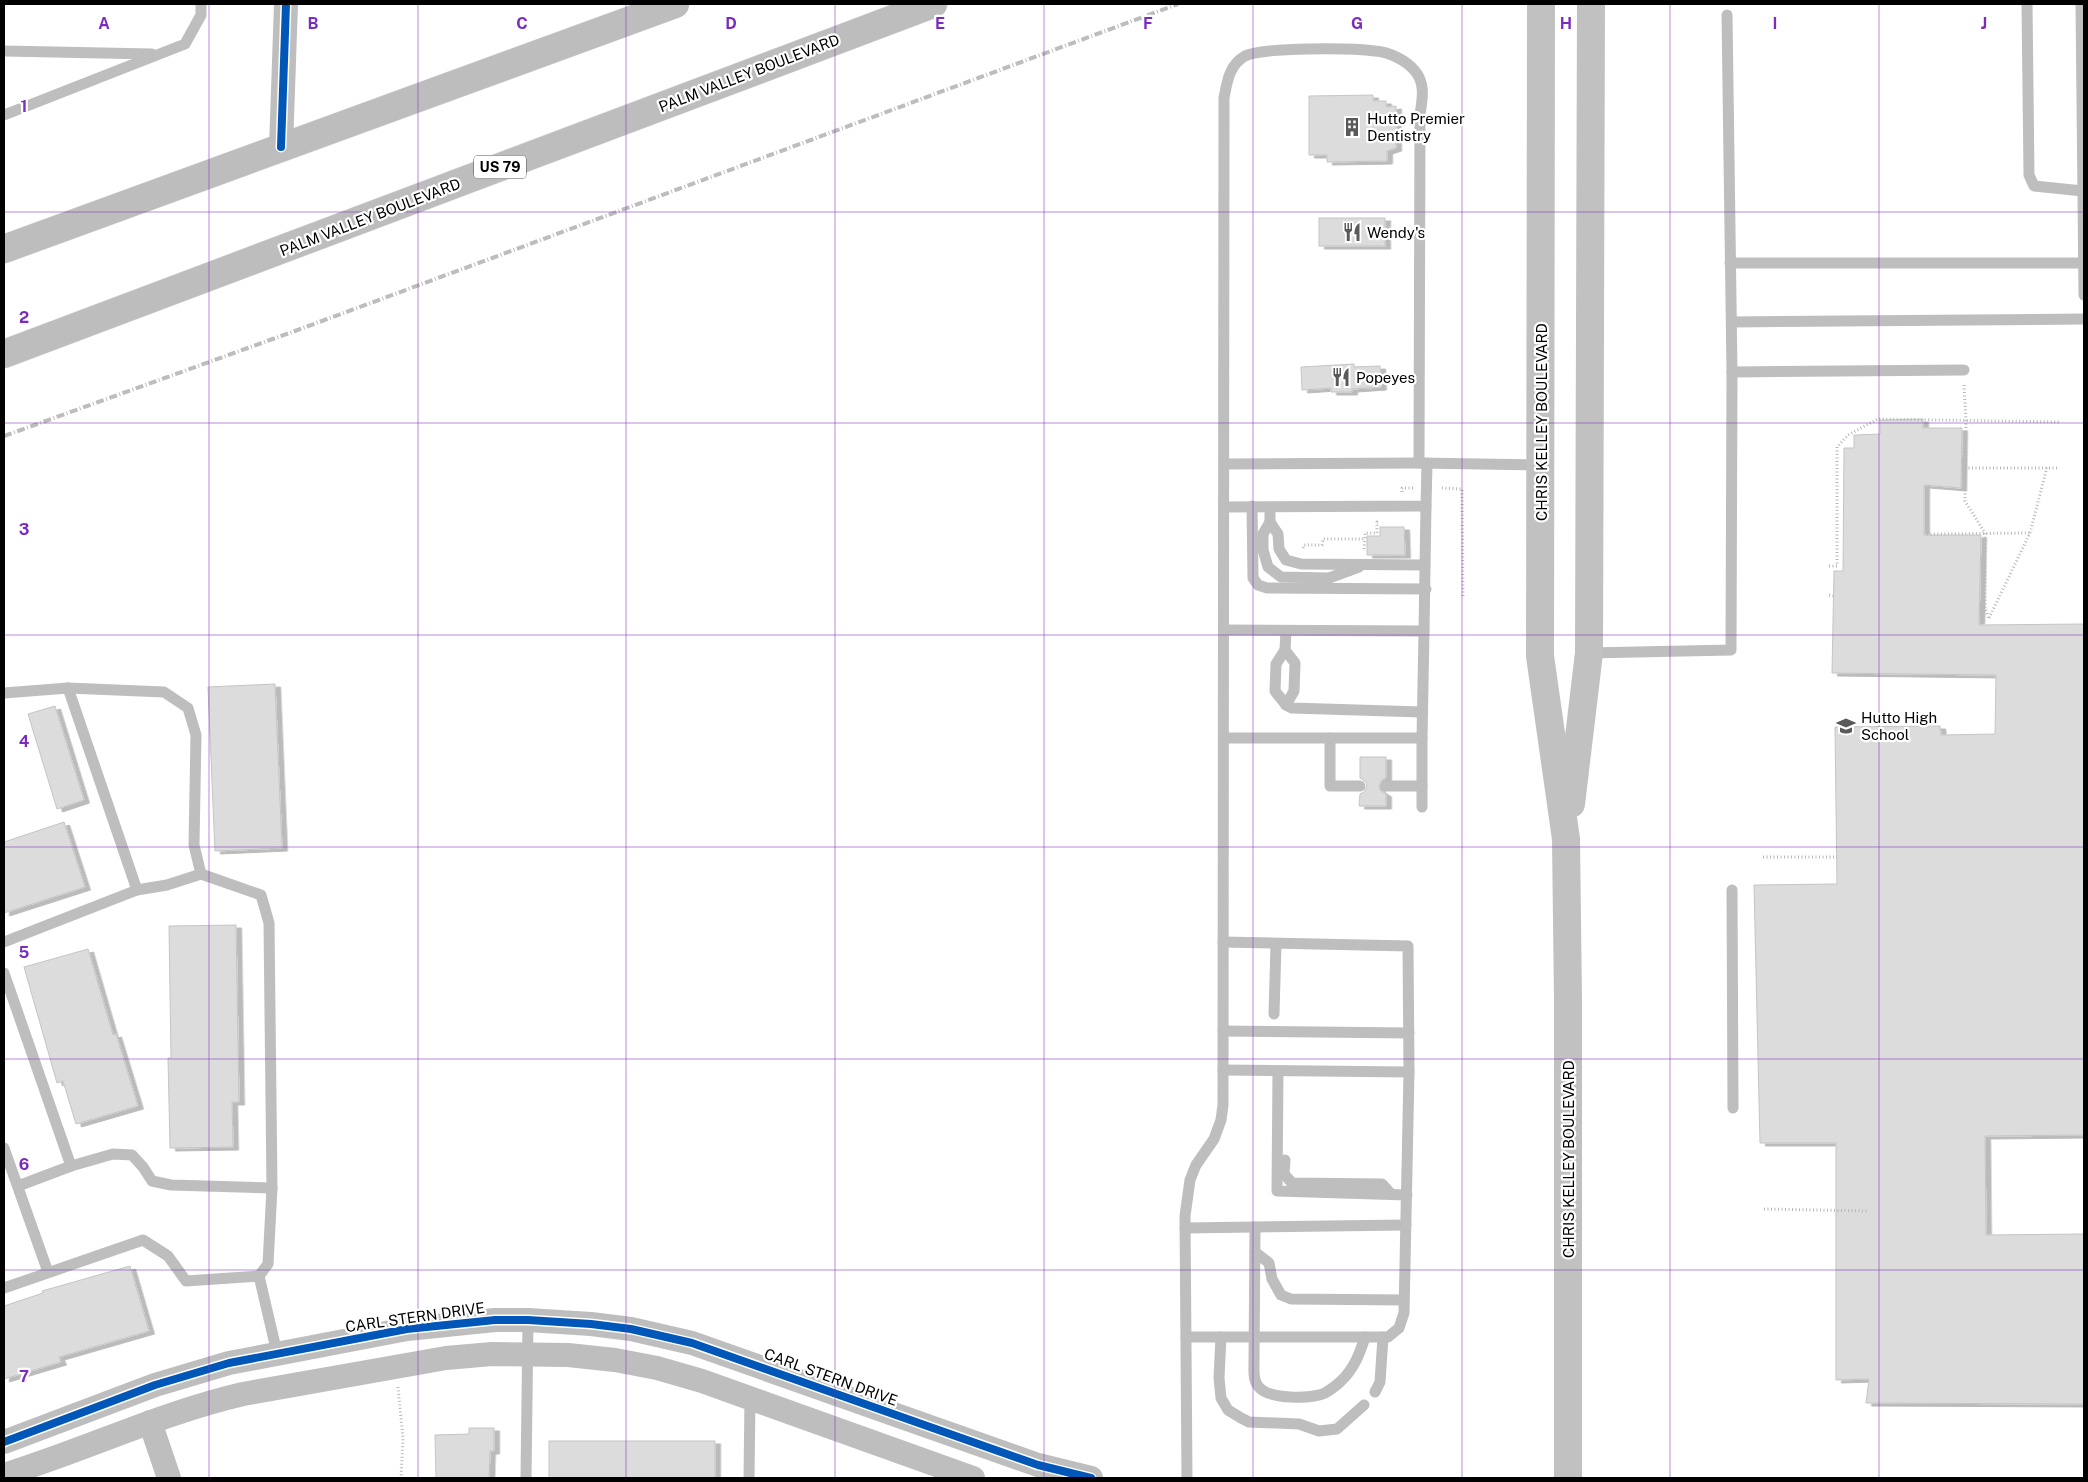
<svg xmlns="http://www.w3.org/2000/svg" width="2088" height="1482" viewBox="0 0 2088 1482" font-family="'Public Sans',sans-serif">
	<defs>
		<filter id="shadow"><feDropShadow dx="5.5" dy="3" stdDeviation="0" flood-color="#0004"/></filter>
	</defs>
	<rect width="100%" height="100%" fill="#fff"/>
	<g fill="#dcdcdc" stroke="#c5c5c5" filter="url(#shadow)">
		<polygon points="1373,95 1373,101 1386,101 1386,107 1396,106 1396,148 1387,151 1387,161 1327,162 1327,155 1309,155 1309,96"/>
		<rect x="1319" y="218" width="66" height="28"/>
		<polygon points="1354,364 1354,367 1380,366 1381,387 1352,389 1352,392 1331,392 1331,388 1302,390 1301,367"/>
		<polygon points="1923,419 1923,428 1962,428 1961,488 1924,485 1924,535 1981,535 1979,625 2084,624 2084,1135 1985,1136 1986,1235 2084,1234 2084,1404 1866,1403 1869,1379 1836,1380 1836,1143 1760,1143 1754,885 1837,884 1835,727 1940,726 1941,735 1995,734 1996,675 1832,673 1834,571 1843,571 1844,448 1854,448 1854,435 1880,434 1880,420"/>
		<polygon points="1380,527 1404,527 1405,555 1367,555 1367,536 1380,536"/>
		<polygon points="275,684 282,848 215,851 208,687"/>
		<polygon points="55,706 84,800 57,809 28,714"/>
		<polygon points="1360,757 1386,757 1386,778 1382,780 1379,786 1380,790 1386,794 1386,806 1359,806 1360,794 1364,792 1367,786 1366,782 1360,778"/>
		<polygon points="64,822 85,887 4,913 4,842"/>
		<polygon points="236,925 239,1102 232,1102 233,1147 170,1148 168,1058 171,1058 169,926"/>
		<polygon points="88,949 113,1035 116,1034 138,1106 76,1124 63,1081 57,1083 24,967"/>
		<polygon points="130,1266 149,1331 59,1357 61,1362 4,1379 4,1306 43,1293 42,1291"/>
		<polygon points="469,1428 494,1428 494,1451 490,1451 489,1478 436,1478 435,1435 469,1434"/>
		<rect x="549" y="1441" width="166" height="37"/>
	</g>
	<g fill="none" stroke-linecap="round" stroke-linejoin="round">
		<g stroke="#dbdbdb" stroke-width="29">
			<g id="highway">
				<polyline points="4,249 675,4"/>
				<polyline points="4,354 933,4"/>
			</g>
		</g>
		<g stroke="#b8b8b8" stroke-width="3" stroke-dasharray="1 2.5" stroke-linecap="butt">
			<polyline points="1964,385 1966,420 1965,501 1985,533 1985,608 1989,619"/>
			<polyline points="1965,468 2059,468"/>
			<polyline points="1442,488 1462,489 1463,596"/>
			<polyline points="1402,492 1402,488 1413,488"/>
			<polyline points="1927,535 1932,534 2030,533"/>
			<polyline points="1303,548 1304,545 1322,545 1323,539 1365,539 1365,533 1377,533 1377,522 1379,522"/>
			<polyline points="1364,549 1365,539"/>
			<polyline points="1829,566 1837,566 1837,447 1848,435 1878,419 2059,422"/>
			<polyline points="1829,595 1833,596"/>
			<polyline points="1989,618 2030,533 2047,467"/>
			<polyline points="1763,857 1837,857"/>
			<polyline points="1764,1209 1867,1211"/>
			<polyline points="398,1387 403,1438 401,1478"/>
		</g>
		<g stroke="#bebebe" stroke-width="11">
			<polyline points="2027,4 2029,175 2034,186 2083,191"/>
			<polyline points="2081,4 2084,295"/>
			<polyline points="1727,15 1732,372"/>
			<polyline points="4,51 152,54"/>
			<polyline points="4,115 185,44 201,15 201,4"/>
			<polyline points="1730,263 2084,263"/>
			<polyline points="1732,322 2084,319"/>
			<polyline points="1224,464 1419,463 1540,465"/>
			<polyline points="1252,506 1253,578 1258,585 1267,588 1426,589"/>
			<polyline points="1224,507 1426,506 1427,463"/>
			<polyline points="1270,507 1270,522 1278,534 1279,549 1286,560 1301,564 1425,565"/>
			<polyline points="1270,522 1263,534 1263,550 1268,567 1281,577 1329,578 1359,567"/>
			<polyline points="1224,630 1424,631 1426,506"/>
			<polyline points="1286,631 1285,650 1276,664 1275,691 1286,705 1292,708 1422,712"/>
			<polyline points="1285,650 1295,663 1294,691 1286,705"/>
			<polyline points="1589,653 1731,650 1732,372 1964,370"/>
			<polyline points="68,688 137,890 167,885 201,874"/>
			<polyline points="4,693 68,688 164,692 188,708 196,735 194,845 201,874 261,895 269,923 272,1188 268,1264 259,1276"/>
			<polyline points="1224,738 1422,738 1422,807"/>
			<polyline points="1330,738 1330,786 1360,786"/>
			<polyline points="1422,738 1424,631"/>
			<polyline points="1386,786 1422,786"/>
			<polyline points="1732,890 1733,1108"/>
			<polyline points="4,942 137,890"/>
			<polyline points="1223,942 1408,946 1409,1072"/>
			<polyline points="4,973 71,1166 18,1186"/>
			<polyline points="1274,1014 1276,944"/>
			<polyline points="1223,1031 1409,1033"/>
			<polyline points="1278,1071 1277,1191 1407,1195"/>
			<polyline points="4,1148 48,1272"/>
			<polyline points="1285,1160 1284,1174 1292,1183 1382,1184 1391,1194"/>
			<polyline points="71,1166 113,1154 132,1155 143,1167 152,1181 171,1185 272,1188"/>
			<path d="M1255,1227L1254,1363C1254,1371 1253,1380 1258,1386C1268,1400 1312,1399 1325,1393C1330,1390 1337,1385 1341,1381C1354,1369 1360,1353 1365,1337"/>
			<polyline points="1185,1228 1406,1225"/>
			<polyline points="1255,1252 1269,1263 1272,1279 1281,1295 1291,1299 1404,1300"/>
			<polyline points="4,1288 143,1240 168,1256 186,1281 259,1276 277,1353"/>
			<polyline points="1186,1337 1388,1337 1399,1328 1404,1313 1409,1072 1223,1070"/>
			<polyline points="1221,1337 1219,1378 1221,1398 1228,1410 1241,1418 1249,1422 1299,1424 1319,1431 1337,1429 1364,1405"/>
			<polyline points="1375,1392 1380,1382 1383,1337"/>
			<polyline points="526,1478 528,1320"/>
			<polyline points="749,1478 750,1398"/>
			<path d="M1187,1478L1185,1216L1190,1180L1196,1165L1214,1139L1221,1120L1223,1105L1224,98C1227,82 1229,65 1245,56C1263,47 1352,48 1375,51C1389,52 1406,60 1415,71C1426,84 1422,100 1420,115L1419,463"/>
		</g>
		<g stroke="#bebebe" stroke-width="24">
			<polyline points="281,147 286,4"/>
			<polyline points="150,1422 169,1478"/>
			<polyline points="4,1442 155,1385 229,1363 407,1329 495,1320 528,1320 591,1324 631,1329 692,1343 1038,1465 1091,1478"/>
			<path d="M4,1475C85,1450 161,1413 243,1394L446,1358L492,1354L568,1355L615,1360L657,1368L702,1381L973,1478"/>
		</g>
		<g stroke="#c1c1c1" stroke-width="28">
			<polyline points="1541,4 1540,656 1566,839 1568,1001 1568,1478"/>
			<polyline points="1571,804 1589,653 1591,4"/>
		</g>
		<use href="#highway" stroke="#bdbdbd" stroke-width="28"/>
		<polyline stroke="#bdbdbd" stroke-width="4" stroke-dasharray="8 2.5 1 2.5" stroke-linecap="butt" points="4,436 295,331 1178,4"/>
		<g stroke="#fff" stroke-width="11">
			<g id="cycleway">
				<polyline points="281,147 286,4"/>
				<polyline points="4,1442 155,1385 229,1363 407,1329 495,1320 528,1320 591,1324 631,1329 692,1343 1038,1465 1091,1478"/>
			</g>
		</g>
		<use href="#cycleway" stroke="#0057b8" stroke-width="8"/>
	</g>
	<path fill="none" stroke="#7b2cbf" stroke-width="1" stroke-opacity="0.55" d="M209,4V1478M418,4V1478M626,4V1478M835,4V1478M1044,4V1478M1253,4V1478M1462,4V1478M1670,4V1478M1879,4V1478M4,212H2084M4,423H2084M4,635H2084M4,847H2084M4,1059H2084M4,1270H2084"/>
	<defs>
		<g id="building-bare" transform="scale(1.5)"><path d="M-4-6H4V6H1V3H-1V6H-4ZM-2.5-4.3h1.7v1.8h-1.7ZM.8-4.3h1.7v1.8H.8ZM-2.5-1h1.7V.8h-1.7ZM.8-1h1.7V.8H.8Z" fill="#595959" stroke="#fff" stroke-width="2.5" paint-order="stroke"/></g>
		<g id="restaurant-bare" transform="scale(1.5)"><path d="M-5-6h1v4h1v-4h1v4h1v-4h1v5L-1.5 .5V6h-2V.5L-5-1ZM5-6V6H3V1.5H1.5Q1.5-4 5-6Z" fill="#595959" stroke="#fff" stroke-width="2.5" paint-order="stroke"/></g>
		<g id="school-bare" transform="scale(1.5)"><path d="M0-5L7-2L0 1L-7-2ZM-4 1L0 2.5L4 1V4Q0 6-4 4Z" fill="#595959" stroke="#fff" stroke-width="2.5" paint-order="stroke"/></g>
	</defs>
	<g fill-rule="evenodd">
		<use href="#building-bare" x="1352" y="127"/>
		<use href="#restaurant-bare" x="1352" y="232"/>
		<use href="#restaurant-bare" x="1341" y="377"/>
		<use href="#school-bare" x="1846" y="726"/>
	</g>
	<g text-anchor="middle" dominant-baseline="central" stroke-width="4.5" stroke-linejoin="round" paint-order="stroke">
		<rect fill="#fff" stroke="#4c4c4c" stroke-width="1" x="474" y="155.5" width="52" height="23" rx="4"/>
		<g font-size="14" font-weight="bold" fill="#000">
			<text x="500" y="167">US 79</text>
		</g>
		<g font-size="15" fill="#000" stroke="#fff">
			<text transform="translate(749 73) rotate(-21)">PALM VALLEY BOULEVARD</text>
			<text transform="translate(370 217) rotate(-21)">PALM VALLEY BOULEVARD</text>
			<text transform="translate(1541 422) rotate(-90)">CHRIS KELLEY BOULEVARD</text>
			<text transform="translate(1568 1159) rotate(-90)">CHRIS KELLEY BOULEVARD</text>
			<text transform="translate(415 1317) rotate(-8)">CARL STERN DRIVE</text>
			<text transform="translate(831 1377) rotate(20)">CARL STERN DRIVE</text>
		</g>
		<g font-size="15" fill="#000" stroke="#fff" text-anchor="start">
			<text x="1367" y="118">Hutto Premier<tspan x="1367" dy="17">Dentistry</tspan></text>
			<text x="1367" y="232">Wendy's</text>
			<text x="1356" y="377">Popeyes</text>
			<text x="1861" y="717">Hutto High<tspan x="1861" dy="17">School</tspan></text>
		</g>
	</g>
	<g font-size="16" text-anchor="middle" font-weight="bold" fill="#7b2cbf" stroke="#fff" stroke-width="4.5" stroke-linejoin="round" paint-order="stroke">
		<text x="104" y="29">A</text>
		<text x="313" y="29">B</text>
		<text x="522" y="29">C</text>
		<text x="731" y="29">D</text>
		<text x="940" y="29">E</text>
		<text x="1148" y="29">F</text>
		<text x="1357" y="29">G</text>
		<text x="1566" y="29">H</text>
		<text x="1775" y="29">I</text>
		<text x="1984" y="29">J</text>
		<text x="24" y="112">1</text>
		<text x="24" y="323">2</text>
		<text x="24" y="535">3</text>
		<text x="24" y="747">4</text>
		<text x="24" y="958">5</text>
		<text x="24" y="1170">6</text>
		<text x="24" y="1382">7</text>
	</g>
	<rect width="2088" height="1482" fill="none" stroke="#000000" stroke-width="10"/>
</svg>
